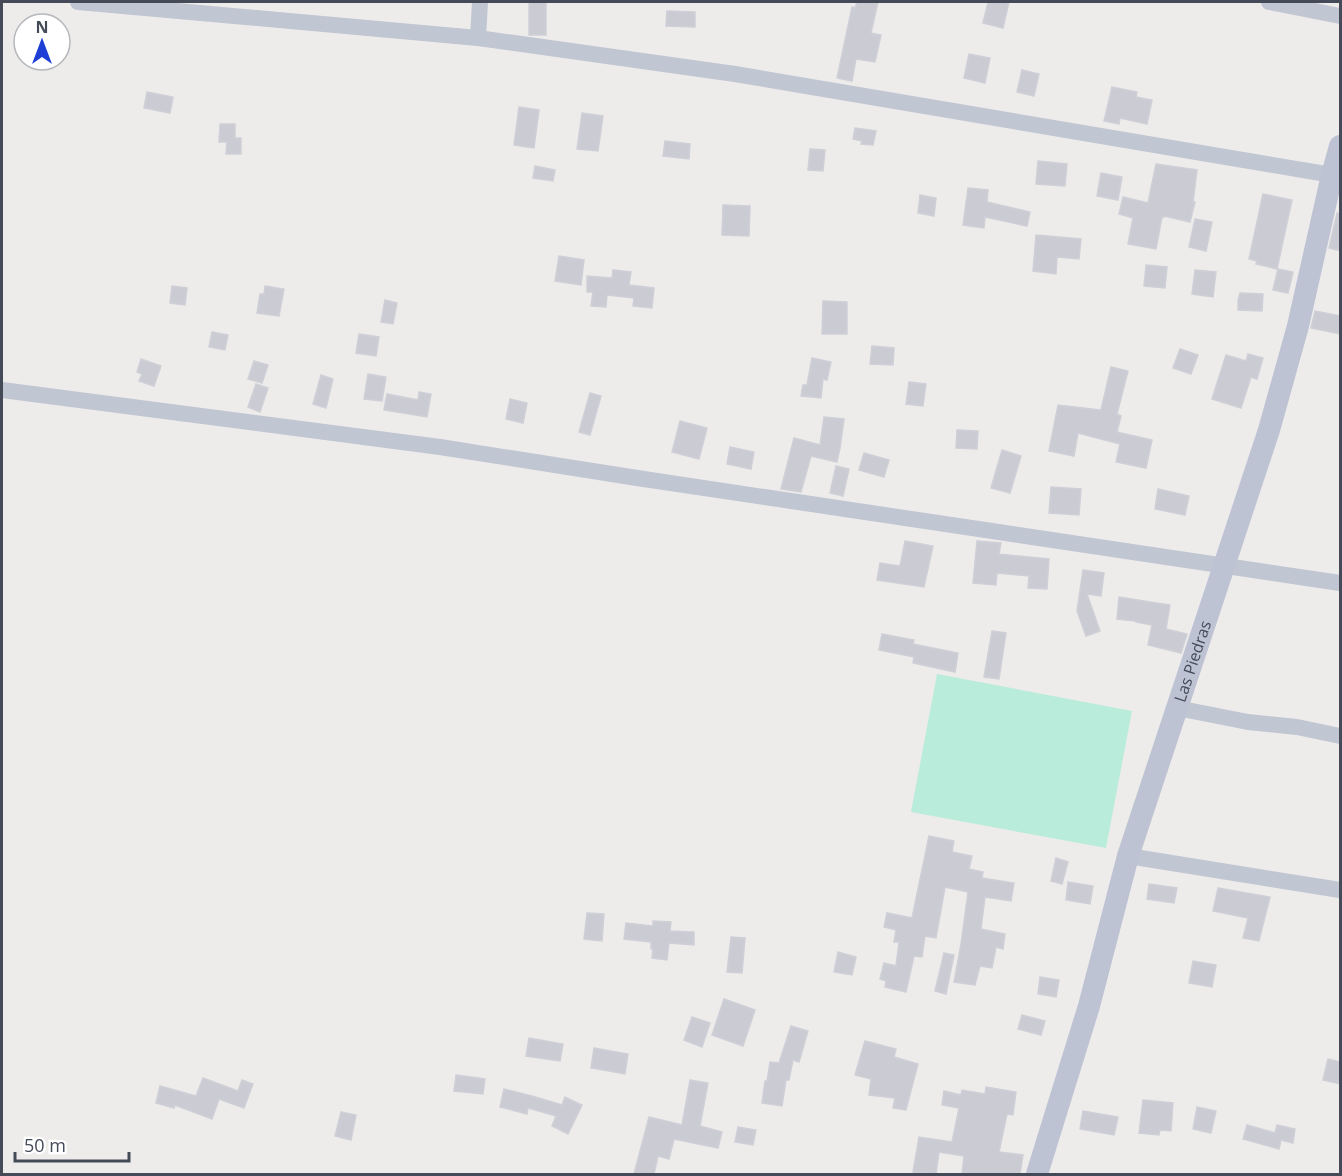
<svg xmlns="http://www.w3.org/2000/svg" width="1342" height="1176" viewBox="0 0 1342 1176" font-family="'Open Sans',sans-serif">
	<rect width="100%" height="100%" fill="#eeeceb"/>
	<polygon fill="#b9ecda" points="937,674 1132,711 1106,848 911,812"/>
	<g fill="#cbccd3" stroke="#cfcfd7" stroke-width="1.5">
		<rect x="529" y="2" width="17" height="33"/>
		<polygon points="857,2 878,2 871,33 881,35 875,62 856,59 852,81 837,78 852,7 855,8"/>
		<polygon points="988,2 1009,2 1003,28 983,23"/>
		<polygon points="667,11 695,12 695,27 666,26"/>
		<polygon points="969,54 990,58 985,83 964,78"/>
		<polygon points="1022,70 1039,74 1034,96 1017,92"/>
		<polygon points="1112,87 1137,92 1136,97 1152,100 1147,124 1120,118 1119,124 1104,121"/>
		<polygon points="147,92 173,97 170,113 144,108"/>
		<polygon points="519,107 539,110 534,148 514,145"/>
		<polygon points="582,113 603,116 598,151 577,149"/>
		<polygon points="220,124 235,124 235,138 241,138 241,154 226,154 227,142 219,142"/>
		<polygon points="855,128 876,131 873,145 861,144 862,141 853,139"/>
		<polygon points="665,141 690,144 689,159 663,156"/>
		<polygon points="810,149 825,150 823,171 808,170"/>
		<polygon points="1038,161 1067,164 1065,186 1036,184"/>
		<polygon points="1156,164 1197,170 1193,202 1195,202 1190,222 1164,216 1164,217 1162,217 1156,249 1128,244 1133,218 1119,214 1123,197 1148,203"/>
		<polygon points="535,166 555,170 553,181 533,178"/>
		<polygon points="1101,173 1122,177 1118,200 1097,196"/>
		<polygon points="968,188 988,190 987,202 1030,212 1027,226 985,217 984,228 963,225"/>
		<polygon points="1263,194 1292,200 1277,269 1256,264 1257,261 1249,259"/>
		<polygon points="920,195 936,198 934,216 918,213"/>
		<polygon points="723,205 750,206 749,236 722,235"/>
		<polygon points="1337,213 1341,214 1341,251 1329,248"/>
		<polygon points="1195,219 1212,222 1206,251 1189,247"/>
		<polygon points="1036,235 1081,239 1079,259 1057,257 1056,274 1033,271"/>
		<polygon points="559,256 584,260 581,285 555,281"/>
		<polygon points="1146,265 1167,267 1165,288 1144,286"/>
		<polygon points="1278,269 1293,272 1288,293 1273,290"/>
		<polygon points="613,270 631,272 629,285 654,288 652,308 633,306 634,298 607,295 606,307 591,306 593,292 587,292 587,276 612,278"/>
		<polygon points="1195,270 1216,272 1213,297 1192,294"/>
		<polygon points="172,286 187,288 185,305 170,303"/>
		<polygon points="265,286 284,289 279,316 257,313 260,294 264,294"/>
		<polygon points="1240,293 1263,294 1262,311 1238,310 1238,300"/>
		<polygon points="385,300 397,303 393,324 381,322"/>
		<polygon points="823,301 847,302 847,334 822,334"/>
		<polygon points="1315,311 1341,316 1341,334 1311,328"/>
		<polygon points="212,332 228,335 225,350 209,347"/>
		<polygon points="359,334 379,337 376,356 356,353"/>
		<polygon points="872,346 894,348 893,365 870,364"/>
		<polygon points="1180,349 1198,355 1191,374 1173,368"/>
		<polygon points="1248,354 1263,358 1257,379 1251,377 1241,408 1212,399 1226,355 1246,361"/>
		<polygon points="812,358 831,362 827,380 823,379 821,398 801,396 803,385 807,385"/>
		<polygon points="141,359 161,366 154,386 139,381 142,374 137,372"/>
		<polygon points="254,361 268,365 262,383 248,379"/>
		<polygon points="1111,367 1128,371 1117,414 1121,416 1117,432 1152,440 1146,468 1116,462 1120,444 1078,433 1074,456 1049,451 1058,405 1101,410"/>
		<polygon points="368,374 386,377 382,401 364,399"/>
		<polygon points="321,375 333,379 326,408 313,404"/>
		<polygon points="909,382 926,384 923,406 906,404"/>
		<polygon points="256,384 268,388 260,412 248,407"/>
		<polygon points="419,392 431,394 427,417 384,410 387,394 418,400"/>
		<polygon points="590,393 601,396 590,435 579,432"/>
		<polygon points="510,399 527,403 523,423 506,419"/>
		<polygon points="824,417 844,419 840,448 837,462 811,456 801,492 781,489 794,438 820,445"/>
		<polygon points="680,421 707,428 699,459 672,452"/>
		<polygon points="957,430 978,431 977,449 956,448"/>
		<polygon points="730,447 754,452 751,469 727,464"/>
		<polygon points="1002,450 1021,456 1010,493 991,488"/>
		<polygon points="864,453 889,460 884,477 859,470"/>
		<polygon points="836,466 849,469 843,496 830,493"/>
		<polygon points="1051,487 1081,489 1079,515 1049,513"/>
		<polygon points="1158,489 1189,496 1185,515 1155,509"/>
		<polygon points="905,541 933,546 924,587 877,580 880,563 900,566"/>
		<polygon points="977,541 1001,543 999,554 1049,559 1047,589 1028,588 1029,576 997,573 996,585 973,583"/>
		<polygon points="1083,570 1104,573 1101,596 1087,594 1100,631 1086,636 1077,611"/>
		<polygon points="1119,597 1170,605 1166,629 1187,634 1181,653 1148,645 1152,625 1136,622 1136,621 1117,619"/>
		<polygon points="992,631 1006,633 999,679 984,677"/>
		<polygon points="882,634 914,640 913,644 958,653 955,672 913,663 914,657 879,650"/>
		<polygon points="929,836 954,841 952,852 972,856 969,869 983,872 982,878 1014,883 1011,901 985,897 981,929 1005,934 1003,949 996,947 992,968 980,966 975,985 954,982 961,944 968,892 945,887 936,938 925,936 922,957 914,956 906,992 885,987 886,981 880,979 884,963 896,966 899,942 894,942 896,930 884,927 887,913 912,918"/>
		<polygon points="1056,858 1068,862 1062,884 1051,881"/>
		<polygon points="1068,882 1093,886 1090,904 1066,900"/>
		<polygon points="1149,884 1177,888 1174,903 1147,899"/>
		<polygon points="1218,888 1270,897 1259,941 1243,938 1248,918 1213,911"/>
		<polygon points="587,913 604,914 602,941 584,939"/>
		<polygon points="653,921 671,922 670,931 694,932 694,945 669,943 667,960 652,958 653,949 651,949 651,942 624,939 626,923 653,926"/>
		<polygon points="731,937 745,938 742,973 727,972"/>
		<polygon points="838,952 856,957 852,975 834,972"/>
		<polygon points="944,953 954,955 946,994 935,991"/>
		<polygon points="1193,961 1216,965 1212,987 1189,983"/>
		<polygon points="1040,977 1059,980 1056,997 1038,994"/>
		<polygon points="724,999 755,1010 743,1046 712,1035"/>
		<polygon points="1022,1015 1045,1021 1041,1035 1018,1029"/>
		<polygon points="692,1017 710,1023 702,1047 684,1040"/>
		<polygon points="791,1026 808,1031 799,1062 793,1060 789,1080 786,1080 782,1106 762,1103 765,1081 767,1081 770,1062 779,1063"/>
		<polygon points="529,1038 563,1044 560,1061 526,1056"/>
		<polygon points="865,1041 896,1049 894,1057 918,1064 906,1110 893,1108 895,1098 869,1095 871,1079 855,1075"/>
		<polygon points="594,1048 628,1054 625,1074 591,1068"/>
		<polygon points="1328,1059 1341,1062 1341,1084 1323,1080"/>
		<polygon points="456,1075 485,1079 483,1094 454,1091"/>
		<polygon points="203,1078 238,1091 242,1080 253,1084 244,1108 219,1099 212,1119 175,1105 174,1108 156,1103 160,1086 196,1096"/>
		<polygon points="690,1080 708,1083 700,1126 722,1132 718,1148 674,1139 669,1159 658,1156 654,1174 634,1174 649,1117 682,1125"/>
		<polygon points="986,1087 1016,1092 1013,1115 1007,1114 999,1152 1023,1155 1020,1174 977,1174 962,1173 964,1156 939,1152 936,1174 913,1172 919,1137 952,1142 959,1108 942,1105 944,1091 961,1095 962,1090 985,1094"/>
		<polygon points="504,1089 532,1096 562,1105 565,1097 582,1105 568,1134 552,1126 556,1116 528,1108 527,1114 500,1107"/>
		<polygon points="1143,1100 1173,1103 1171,1131 1160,1130 1159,1135 1139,1133"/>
		<polygon points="1197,1107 1216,1111 1211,1133 1193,1129"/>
		<polygon points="1083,1111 1118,1117 1114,1135 1080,1129"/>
		<polygon points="341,1112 356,1115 351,1140 335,1136"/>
		<polygon points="1247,1125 1275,1133 1277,1125 1295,1129 1293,1143 1281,1140 1279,1149 1243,1139"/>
		<polygon points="738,1127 756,1130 753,1145 735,1142"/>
	</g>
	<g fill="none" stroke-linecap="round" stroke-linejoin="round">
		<g stroke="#c1c6d3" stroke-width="16">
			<polyline points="78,2 478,38 735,74 1332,175"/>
			<polyline points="1269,2 1340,16"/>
			<polyline points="478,38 480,2"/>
			<polyline points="2,390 440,447 637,478 1340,583"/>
			<polyline points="1177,708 1248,722 1297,727 1340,736"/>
			<polyline points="1128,856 1340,890"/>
		</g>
		<path stroke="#bec3d4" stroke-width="22" id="s1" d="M1037,1174L1089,1006L1128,856L1269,430L1298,326L1332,175L1340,146"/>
	</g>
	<g text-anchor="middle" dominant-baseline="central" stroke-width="4.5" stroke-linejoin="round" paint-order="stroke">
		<g font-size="16" fill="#444a58" stroke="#fff">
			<text stroke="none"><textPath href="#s1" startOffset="536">Las Piedras</textPath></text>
		</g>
	</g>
	<rect width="1342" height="1176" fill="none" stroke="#444a58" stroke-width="6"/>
	<g transform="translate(42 42)"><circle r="28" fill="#ffffff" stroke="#b4b7bc" stroke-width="1.5"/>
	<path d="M0-4.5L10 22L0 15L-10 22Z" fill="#1d3fd6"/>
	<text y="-9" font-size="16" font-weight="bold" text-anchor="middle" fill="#444a58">N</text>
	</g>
	<path d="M15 1152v9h114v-9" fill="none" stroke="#444a58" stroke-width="3"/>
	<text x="24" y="1152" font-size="18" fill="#444a58" stroke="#ffffff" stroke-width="4.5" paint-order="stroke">50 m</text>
</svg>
